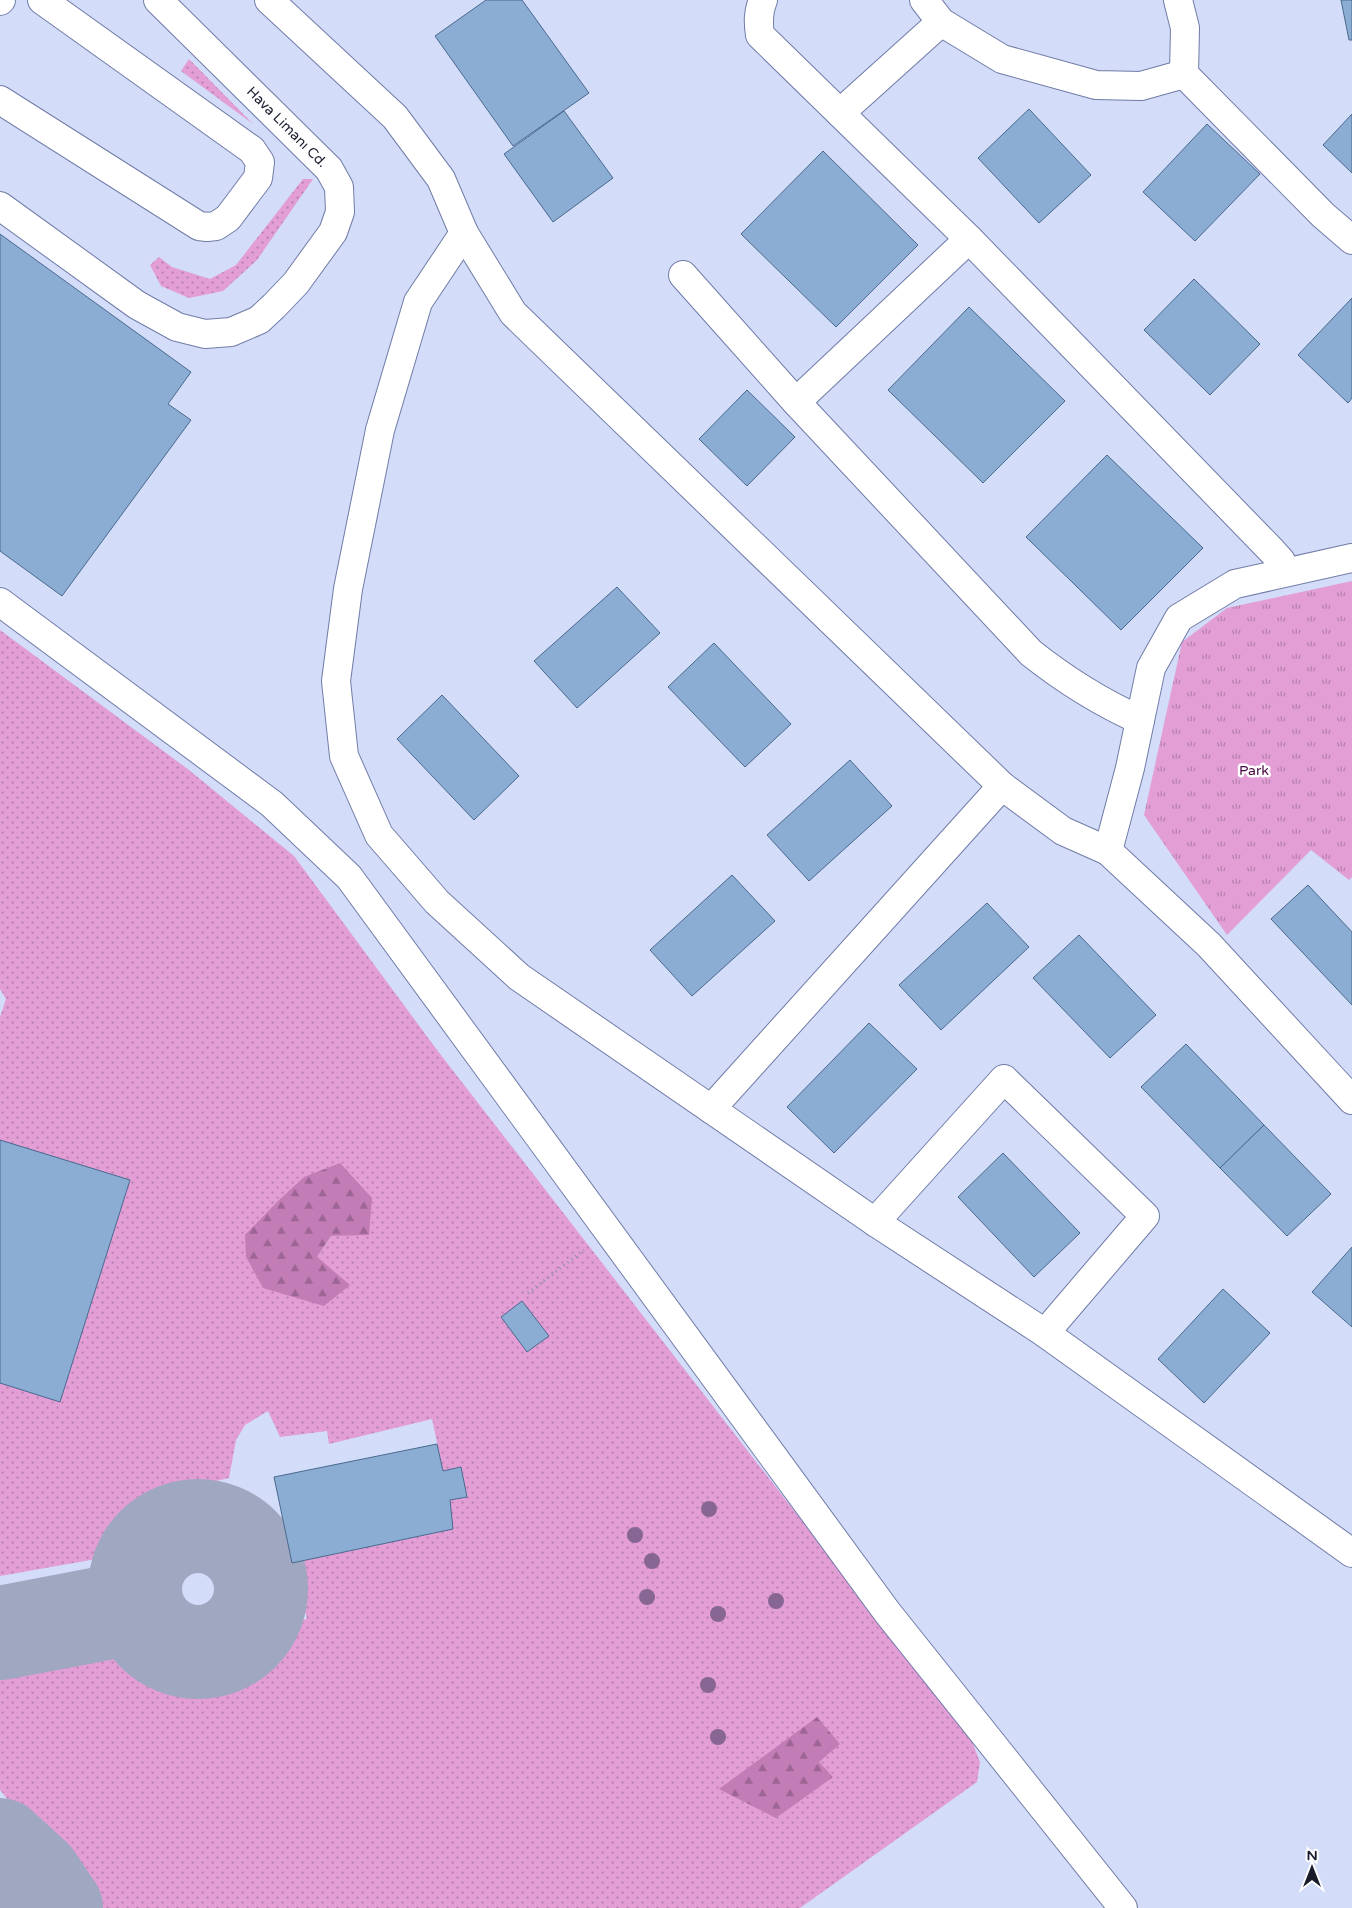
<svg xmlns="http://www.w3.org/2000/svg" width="1352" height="1908" viewBox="0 0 1352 1908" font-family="'Varela Round',sans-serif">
	<defs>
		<pattern id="grass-dots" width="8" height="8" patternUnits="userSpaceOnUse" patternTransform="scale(1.25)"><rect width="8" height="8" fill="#e29ed5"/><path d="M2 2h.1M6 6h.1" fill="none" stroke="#b680ad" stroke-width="1.8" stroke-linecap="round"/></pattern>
		<pattern id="forest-firs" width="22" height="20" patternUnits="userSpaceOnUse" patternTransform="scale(1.25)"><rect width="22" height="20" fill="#c27cb6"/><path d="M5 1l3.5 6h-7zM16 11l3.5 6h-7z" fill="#9d6594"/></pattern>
		<pattern id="park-tufts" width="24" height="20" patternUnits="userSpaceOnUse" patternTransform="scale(1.25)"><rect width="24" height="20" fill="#e29ed5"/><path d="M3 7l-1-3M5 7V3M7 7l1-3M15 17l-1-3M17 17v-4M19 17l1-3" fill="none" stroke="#b680ad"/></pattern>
	</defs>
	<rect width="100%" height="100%" fill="#d3dcf9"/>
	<g fill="url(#grass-dots)" fill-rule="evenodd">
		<polygon points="189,59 253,124 181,71"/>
		<polygon points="303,179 313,179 257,260 223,291 189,298 161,286 150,265 159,257 172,267 210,279 236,265"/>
		<path d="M0,630L189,770L294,856L437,1050L971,1739L980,1762L977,1782L800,1908H95L61,1864L0,1790V1676L119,1649L155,1673L199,1677L238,1662L282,1624L307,1619L292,1563L452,1529L450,1500L467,1497L461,1467L443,1471L432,1419L329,1444L327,1431L280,1437L268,1411L245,1425L236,1440L229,1478L175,1490L124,1514L111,1536L102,1558L0,1576V1017L6,999L0,989ZM340,1163L369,1234L331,1236L317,1257Z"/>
	</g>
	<g fill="url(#forest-firs)">
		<polygon points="340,1163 372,1198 369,1235 331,1236 317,1257 350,1285 324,1306 263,1288 246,1257 245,1235 278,1201 304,1177"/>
		<polygon points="817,1717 840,1744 819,1762 833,1777 776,1818 719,1789"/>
	</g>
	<polygon fill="url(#park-tufts)" points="1352,581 1352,877 1349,880 1311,850 1227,935 1144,815 1182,642 1227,608"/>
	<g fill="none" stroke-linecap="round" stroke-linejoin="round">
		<g stroke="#a0a7c1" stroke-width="94">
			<circle cx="198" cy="1589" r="63"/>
			<polyline points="0,1633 137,1607"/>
			<polyline points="0,1845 35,1877 56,1908"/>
		</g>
	</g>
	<g fill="#8badd4" stroke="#4a698e">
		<polygon points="486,0 522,0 589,93 513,146 435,36"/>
		<polygon points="1341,0 1352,0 1352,40 1349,40"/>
		<polygon points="1029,109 1091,175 1039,223 978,158"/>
		<polygon points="564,111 613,178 553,222 504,154"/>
		<polygon points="1352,114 1352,173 1323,145"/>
		<polygon points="1207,124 1260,174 1195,241 1143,192"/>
		<polygon points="823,151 918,245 836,327 741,234"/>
		<polygon points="0,234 191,372 168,404 191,420 62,596 0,551"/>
		<polygon points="1194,279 1260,344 1210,395 1144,330"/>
		<polygon points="1352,298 1352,398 1348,403 1298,355"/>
		<polygon points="969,307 1065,401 983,483 888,390"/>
		<polygon points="747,390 795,437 747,486 699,439"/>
		<polygon points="1107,455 1203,548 1121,630 1026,537"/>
		<polygon points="617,587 660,633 577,708 534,661"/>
		<polygon points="714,643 791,724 745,767 668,687"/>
		<polygon points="442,695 519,776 474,820 397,739"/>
		<polygon points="850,760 892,806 809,881 767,835"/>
		<polygon points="732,875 775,921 692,996 650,950"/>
		<polygon points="1308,885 1352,932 1352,1005 1271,919"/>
		<polygon points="987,903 1029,947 941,1030 899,985"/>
		<polygon points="1079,935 1156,1015 1110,1058 1033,978"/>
		<polygon points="869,1023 917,1069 834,1153 787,1107"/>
		<polygon points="1186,1044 1264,1125 1220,1168 1141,1087"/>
		<polygon points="1264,1125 1331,1194 1287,1236 1220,1168"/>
		<polygon points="0,1140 130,1180 60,1402 0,1383"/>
		<polygon points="1003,1153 1080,1233 1034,1277 958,1197"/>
		<polygon points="1352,1247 1352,1327 1312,1292"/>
		<polygon points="1223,1289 1270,1333 1204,1403 1158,1359"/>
		<polygon points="522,1301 549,1336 527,1352 501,1317"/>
		<polygon points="437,1444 443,1471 461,1467 467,1497 450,1500 453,1529 292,1563 274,1477"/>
	</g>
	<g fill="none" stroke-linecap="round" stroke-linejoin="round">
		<g stroke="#707ca7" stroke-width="30">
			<g id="minor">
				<polyline points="269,0 395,117 441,179 464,233 513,313 1002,786 1063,831 1108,851 1209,945 1352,1100"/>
				<path d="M763,0C758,12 758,22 760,35L969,239L1272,551L1281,561L1284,572"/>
				<polyline points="924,0 941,22 1002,59 1096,85 1141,86 1184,74"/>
				<polyline points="1178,0 1185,28 1184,74 1323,215 1352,240"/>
				<polyline points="0,1 1,0"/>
				<polyline points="0,100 199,226 207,227 216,226 228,218 258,178 260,162 252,150 42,0"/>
				<polyline points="840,113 941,22"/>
				<polyline points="0,206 137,305 177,327 205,334 231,332 259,320 274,306 296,283 333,232 340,212 339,187 329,169 158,0"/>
				<polyline points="464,233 418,302 380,430 348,589 336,681 344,756 379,835 437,902 519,977 875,1222 1045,1333 1352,1553"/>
				<path d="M683,275L796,402L1031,653C1065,680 1100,702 1140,720"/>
				<polyline points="796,402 969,239"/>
				<polyline points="0,602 272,804 349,877 887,1612 1123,1908"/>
				<polyline points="1108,851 1130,768 1151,668 1179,618 1235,584 1352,558"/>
				<polyline points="711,1109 1002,786"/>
				<polyline points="875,1222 1004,1079 1145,1216 1045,1333"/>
			</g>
		</g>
		<polyline stroke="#8b92aa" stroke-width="3" stroke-dasharray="1 4" stroke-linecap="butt" points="528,1293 584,1250"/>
		<use href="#minor" stroke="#fff" stroke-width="28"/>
	</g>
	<g fill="#876694">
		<circle cx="709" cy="1509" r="8"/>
		<circle cx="635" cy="1535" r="8"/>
		<circle cx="652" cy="1561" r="8"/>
		<circle cx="647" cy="1597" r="8"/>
		<circle cx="776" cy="1601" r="8"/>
		<circle cx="718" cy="1614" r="8"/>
		<circle cx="708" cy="1685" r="8"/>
		<circle cx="718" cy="1737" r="8"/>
	</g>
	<g text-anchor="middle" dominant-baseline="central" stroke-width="5" stroke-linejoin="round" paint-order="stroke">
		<g font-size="14" fill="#181c2d" stroke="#fefefe">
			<text transform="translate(287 127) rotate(45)">Hava Limanı Cd.</text>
		</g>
		<g font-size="14" fill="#480641" stroke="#fefefe">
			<text x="1254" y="770">Park</text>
		</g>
	</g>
	<g transform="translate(1312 1868)" stroke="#fefefe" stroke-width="4" paint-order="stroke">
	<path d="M0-4L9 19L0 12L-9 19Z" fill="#181c2d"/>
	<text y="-8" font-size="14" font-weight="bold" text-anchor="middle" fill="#181c2d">N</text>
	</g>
</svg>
